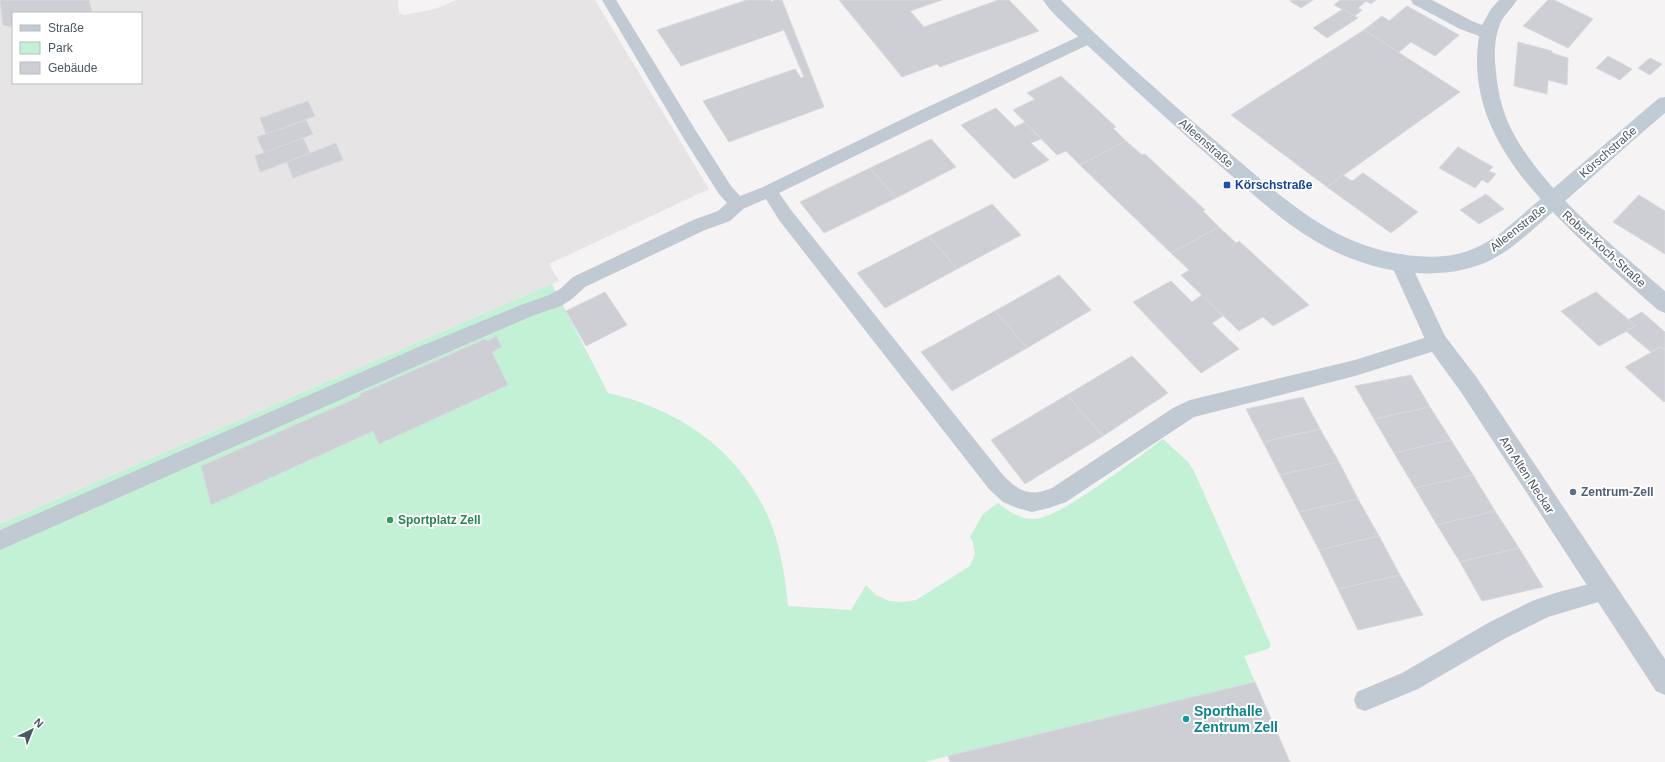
<svg xmlns="http://www.w3.org/2000/svg" width="1665" height="762" viewBox="0 0 1665 762" font-family="Helvetica,sans-serif">
	<rect width="100%" height="100%" fill="#f5f3f3"/>
	<path fill="#e6e4e5" fill-rule="evenodd" d="M0,0H398L399,13L404,15L435,9L456,0H595L709,189L549,264L559,281L552,284L0,524ZM13,13H141V83H13Z"/>
	<path fill="#c3f1d5" d="M552,284L608,393C678,409 736,448 767,514C780,542 785,575 788,606L851,610L866,585L876,595L889,601L903,602L916,600L970,566L975,554L973,543L970,537L983,514L998,503C1009,512 1020,519 1034,519C1059,519 1138,457 1163,439L1188,462L1194,471L1270,643V647L1268,649L1244,656L1255,682L924,762H0V524Z"/>
	<g fill="#cdcfd5" stroke="#d7d9de">
		<polygon points="0,0 89,0 92,13 13,13 13,27 3,25"/>
		<polygon points="747,0 770,0 772,2 773,0 782,0 824,107 729,142 703,101 795,69 801,78 804,77 784,30 681,66 657,30"/>
		<polygon points="839,0 942,0 910,11 924,27 998,0 1009,0 1039,31 940,67 937,64 902,77"/>
		<polygon points="1292,0 1313,0 1301,8 1290,1"/>
		<polygon points="1340,0 1376,0 1371,4 1366,1 1358,8 1362,10 1355,16 1334,5"/>
		<polygon points="1548,0 1554,0 1593,19 1568,48 1523,26"/>
		<polygon points="1407,6 1459,35 1435,56 1411,42 1398,53 1364,30 1382,16 1389,21"/>
		<polygon points="1343,9 1358,18 1327,38 1313,28"/>
		<polygon points="1364,30 1460,92 1327,187 1231,115"/>
		<polygon points="1518,42 1552,51 1552,53 1568,58 1567,85 1548,80 1547,94 1514,86"/>
		<polygon points="1608,56 1632,69 1620,80 1596,68"/>
		<polygon points="1650,58 1662,64 1650,75 1638,68"/>
		<polygon points="1061,76 1116,127 1113,128 1126,141 1080,165 1066,151 1057,155 1013,110 1035,99 1027,93"/>
		<polygon points="308,101 315,116 266,134 260,118"/>
		<polygon points="996,108 1015,127 1025,122 1041,139 1031,143 1049,160 1014,179 961,125"/>
		<polygon points="306,120 313,134 264,153 257,137"/>
		<polygon points="303,138 310,153 260,172 255,156"/>
		<polygon points="931,139 956,167 896,198 870,168"/>
		<polygon points="1126,141 1142,155 1145,154 1205,210 1203,211 1219,227 1171,253 1080,165"/>
		<polygon points="336,143 343,160 293,178 287,162"/>
		<polygon points="1458,147 1493,167 1489,171 1496,174 1488,183 1482,180 1475,188 1439,168"/>
		<polygon points="870,168 896,198 824,233 800,202"/>
		<polygon points="1363,173 1418,212 1391,233 1327,187 1343,175 1352,181"/>
		<polygon points="1486,194 1504,209 1479,224 1460,210"/>
		<polygon points="1639,195 1665,211 1665,254 1613,222"/>
		<polygon points="992,204 1021,235 957,269 929,236"/>
		<polygon points="1219,227 1236,243 1239,241 1309,305 1273,326 1263,317 1239,331 1181,275 1189,270 1171,253"/>
		<polygon points="929,236 957,269 885,308 857,273"/>
		<polygon points="1059,275 1091,310 1027,348 995,311"/>
		<polygon points="1171,281 1192,302 1202,295 1223,316 1212,323 1239,349 1201,373 1133,302"/>
		<polygon points="605,292 627,325 586,346 566,311"/>
		<polygon points="1596,292 1636,326 1599,346 1561,311"/>
		<polygon points="995,311 1027,348 952,391 921,352"/>
		<polygon points="1642,312 1665,332 1665,349 1661,347 1651,352 1626,331 1636,326 1628,320"/>
		<polygon points="496,336 502,347 492,352 508,385 379,444 373,431 211,505 201,466 361,396 360,394 485,339 487,341"/>
		<polygon points="1661,347 1665,350 1665,401 1664,402 1625,367"/>
		<polygon points="1132,356 1168,393 1103,436 1067,395"/>
		<polygon points="1411,375 1430,407 1374,419 1355,386"/>
		<polygon points="1067,395 1103,436 1025,484 991,440"/>
		<polygon points="1303,397 1320,429 1263,442 1246,409"/>
		<polygon points="1430,407 1451,440 1394,453 1374,419"/>
		<polygon points="1320,429 1339,462 1280,475 1263,442"/>
		<polygon points="1451,440 1473,475 1415,488 1394,453"/>
		<polygon points="1339,462 1358,499 1299,512 1280,475"/>
		<polygon points="1473,475 1495,511 1437,525 1415,488"/>
		<polygon points="1358,499 1379,536 1319,550 1299,512"/>
		<polygon points="1495,511 1519,548 1460,562 1437,525"/>
		<polygon points="1379,536 1400,575 1338,589 1319,550"/>
		<polygon points="1519,548 1543,587 1482,601 1460,562"/>
		<polygon points="1400,575 1423,615 1358,630 1338,589"/>
		<polygon points="1255,682 1290,762 950,762 948,756"/>
	</g>
	<g fill="none" stroke-linecap="round" stroke-linejoin="round">
		<g fill="#c1cad2" fill-rule="evenodd">
			<path d="M602,0H616L696,131L731,186L740,196L763,187L917,112L1084,34L1089,33L1094,34L1096,38L1094,42L929,120L779,193L791,210L1003,475C1019,492 1030,497 1052,488L1173,408L1190,400L1355,360L1437,334L1444,336L1446,342L1444,348L1355,376L1194,417L1066,502L1049,508L1032,512L1017,508L1003,502L989,489L779,220L766,199L743,209L730,221L705,230L585,287L572,299L561,306L532,316L435,358L0,550V530L421,346L521,305L549,295L560,289L573,277L693,220L718,211L727,203L719,194L684,139Z"/>
			<polygon points="1604,580 1612,584 1615,591 1612,598 1548,617 1504,639 1418,689 1365,711 1357,708 1354,700 1357,692 1402,673 1488,623 1532,601 1555,593"/>
		</g>
		<g fill="#c1cad2" fill-rule="evenodd">
			<path d="M1411,0H1432L1472,21L1482,25L1491,9L1499,0H1517C1511,10 1502,16 1499,27C1494,41 1494,57 1496,72C1498,95 1504,118 1516,138C1549,195 1615,248 1665,291V313L1658,310C1633,288 1608,266 1584,243C1526,188 1465,123 1479,36L1460,29L1413,4Z"/>
			<polygon points="1400,254 1407,256 1445,336 1477,378 1665,659 1665,695 1656,691 1461,392 1429,348 1390,262 1393,256"/>
		</g>
		<path fill="#c1cbd6" fill-rule="evenodd" d="M1043,0H1061C1102,42 1146,80 1190,119C1213,139 1236,158 1259,178C1307,218 1351,251 1416,256C1450,259 1473,253 1501,233L1659,98L1665,97V113C1628,144 1593,177 1557,208C1534,228 1510,253 1482,264C1429,284 1364,270 1317,242C1289,226 1264,204 1240,183C1207,155 1175,126 1143,97C1120,76 1098,55 1075,34C1064,23 1051,13 1043,0Z"/>
	</g>
	<rect fill="#1a4fb4" stroke="#fff" stroke-width="1.5" x="1223" y="181" width="8" height="8" rx="2"/>
	<circle fill="#5c6f8a" stroke="#fff" stroke-width="1.5" cx="1573" cy="492" r="4"/>
	<circle fill="#2e9e5b" stroke="#fff" stroke-width="1.5" cx="390" cy="520" r="4"/>
	<circle fill="#0f9aa8" stroke="#fff" stroke-width="1.5" cx="1186" cy="719" r="4"/>
	<g text-anchor="middle" dominant-baseline="central" stroke-width="4" stroke-linejoin="round" paint-order="stroke">
		<g font-size="12" fill="#4a5661" stroke="#fff">
			<text transform="translate(1206 143) rotate(41)">Alleenstraße</text>
			<text transform="translate(1608 152) rotate(-41)">Körschstraße</text>
			<text transform="translate(1518 228) rotate(-38)">Alleenstraße</text>
			<text transform="translate(1604 249) rotate(42)">Robert-Koch-Straße</text>
			<text transform="translate(1527 475) rotate(57)">Am Alten Neckar</text>
		</g>
		<g font-size="12" font-weight="bold" fill="#164399" stroke="#fff" text-anchor="start">
			<text x="1235" y="185">Körschstraße</text>
		</g>
		<g font-size="12" font-weight="bold" fill="#4e5e75" stroke="#fff" text-anchor="start">
			<text x="1581" y="492">Zentrum-Zell</text>
		</g>
		<g font-size="12" font-weight="bold" fill="#27864d" stroke="#fff" text-anchor="start">
			<text x="398" y="520">Sportplatz Zell</text>
		</g>
		<g font-size="14" font-weight="bold" fill="#0d838f" stroke="#fff" text-anchor="start">
			<text x="1194" y="711">Sporthalle<tspan x="1194" dy="16">Zentrum Zell</tspan></text>
		</g>
	</g>
	<rect x="12" y="12" width="130" height="72" fill="#ffffff" stroke="#b7bbc0"/>
	<rect x="20" y="25" width="20" height="6" fill="#c1cbd6" stroke="#b7bbc0"/>
	<text x="48" y="32" font-size="12" fill="#4a5661">Straße</text>
	<rect x="20" y="42" width="20" height="12" fill="#c3f1d5" stroke="#b7bbc0"/>
	<text x="48" y="52" font-size="12" fill="#4a5661">Park</text>
	<rect x="20" y="62" width="20" height="12" fill="#cdcfd5" stroke="#b7bbc0"/>
	<text x="48" y="72" font-size="12" fill="#4a5661">Gebäude</text>
	<g transform="translate(32 730) rotate(43)" stroke="#ffffff" stroke-width="3" paint-order="stroke">
	<path d="M0-3L7 15L0 10L-7 15Z" fill="#4a5661"/>
	<text y="-6" font-size="11" font-weight="bold" text-anchor="middle" fill="#4a5661">N</text>
	</g>
</svg>
